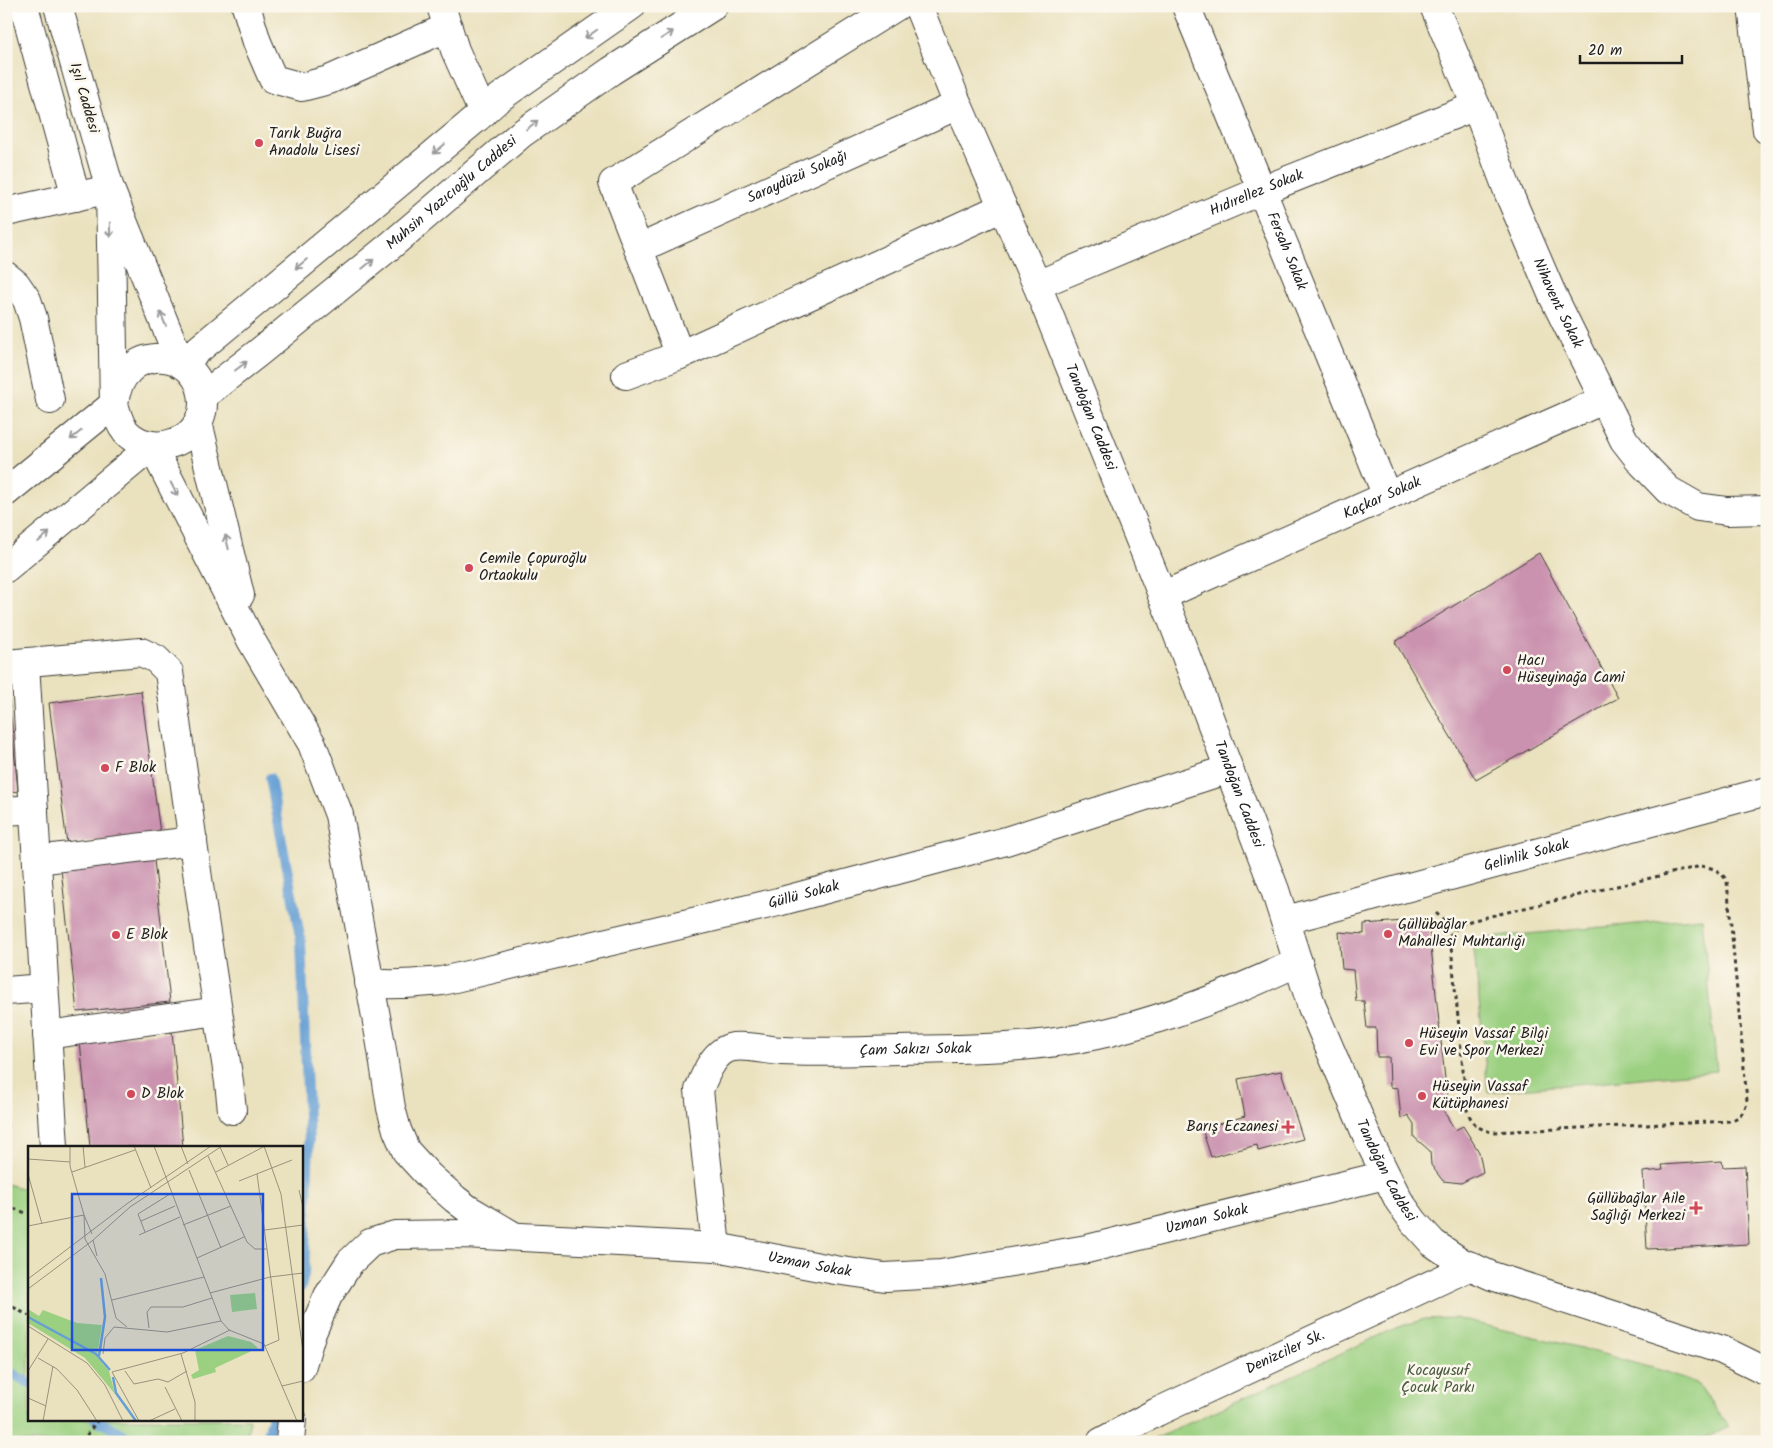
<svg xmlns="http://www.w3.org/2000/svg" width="1773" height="1448" viewBox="0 0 1773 1448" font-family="Kalam,sans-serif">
	<rect width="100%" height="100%" fill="#fbf7ec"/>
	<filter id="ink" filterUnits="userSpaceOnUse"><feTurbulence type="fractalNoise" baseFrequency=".02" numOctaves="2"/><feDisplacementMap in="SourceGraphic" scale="10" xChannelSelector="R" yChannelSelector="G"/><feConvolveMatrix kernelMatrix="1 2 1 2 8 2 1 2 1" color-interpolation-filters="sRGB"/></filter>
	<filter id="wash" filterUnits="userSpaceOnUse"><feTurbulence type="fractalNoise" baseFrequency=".0096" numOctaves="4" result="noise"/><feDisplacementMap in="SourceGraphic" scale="20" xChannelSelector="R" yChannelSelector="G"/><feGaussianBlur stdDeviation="1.12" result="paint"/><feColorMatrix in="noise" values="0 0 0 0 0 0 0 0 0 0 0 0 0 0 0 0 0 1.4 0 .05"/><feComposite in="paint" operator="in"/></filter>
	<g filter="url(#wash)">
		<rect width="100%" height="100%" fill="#eae1be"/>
		<g fill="#9bd081" stroke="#5c764e">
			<polygon points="1702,918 1717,1071 1488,1092 1473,939"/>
			<polygon points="6,1184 29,1190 29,1419 250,1419 246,1442 6,1442"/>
			<polygon points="1454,1318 1581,1348 1667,1372 1699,1385 1728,1427 1695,1442 1148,1442 1398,1327 1425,1319"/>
		</g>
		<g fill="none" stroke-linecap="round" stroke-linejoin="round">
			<g stroke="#659fd4" stroke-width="10">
				<polyline points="270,778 301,942 309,1141 304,1275 301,1287"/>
				<polyline points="6,1370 29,1383"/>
				<polyline points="95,1419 137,1442"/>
				<polyline points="266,1442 272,1419"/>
			</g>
		</g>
		<g id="blocks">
			<g fill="#ca92af">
				<polygon points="1539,553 1618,698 1476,780 1395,642"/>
				<polygon points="141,691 160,833 67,844 49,703"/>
				<polygon points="9,698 18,791 6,793 6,699"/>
				<polygon points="154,860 170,1002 77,1012 61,869"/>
				<polygon points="1404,921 1402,930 1429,928 1448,1107 1443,1110 1455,1130 1463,1126 1479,1152 1483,1172 1461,1183 1443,1181 1431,1165 1430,1151 1414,1137 1414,1124 1408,1115 1401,1119 1398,1088 1390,1087 1389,1057 1377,1057 1376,1028 1367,1028 1364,1001 1356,1001 1353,970 1342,969 1339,932 1364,934 1364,924"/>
				<polygon points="172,1032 183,1147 90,1147 80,1041"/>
				<polygon points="1281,1071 1303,1139 1258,1151 1257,1145 1211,1157 1202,1129 1245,1116 1238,1079"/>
				<polygon points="6,1125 8,1125 9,1143 6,1143"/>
				<polygon points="1722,1161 1723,1167 1745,1166 1749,1244 1647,1249 1643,1172 1663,1170 1662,1165"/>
			</g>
		</g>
	</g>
	<g filter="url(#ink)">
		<use href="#blocks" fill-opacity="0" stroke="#3b3a34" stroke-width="1"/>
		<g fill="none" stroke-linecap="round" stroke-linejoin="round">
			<g stroke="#3b3a34" stroke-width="30">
				<g id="minor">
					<polyline points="24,6 76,197"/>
					<polyline points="246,6 257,42 273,79 302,87 329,80 448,27"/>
					<polyline points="441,6 455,50 483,113"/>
					<path id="s1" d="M918,6L958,105L1037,285L1171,617L1275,890L1312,1007L1370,1143L1399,1201L1414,1222L1433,1243L1461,1262L1492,1276L1722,1350L1767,1372"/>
					<path id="s2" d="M1186,6L1387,496"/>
					<path id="s3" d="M1434,6L1476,106L1509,194L1552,294L1624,440L1642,463L1668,490L1698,507L1727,511L1767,510"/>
					<polyline points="1752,6 1767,130"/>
					<polyline points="6,212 110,189 58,6"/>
					<path id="s4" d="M638,249L958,105"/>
					<polyline points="6,276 16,284 27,300 33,318 50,400"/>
					<path id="s5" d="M1037,285L1263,190L1476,106"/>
					<polyline points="680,355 613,183 897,6"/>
					<polyline points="181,364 477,118 498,99 519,84 631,6"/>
					<polyline points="626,375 680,355 1003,207"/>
					<path id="s6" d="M203,396L258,353L390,246L521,134L611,71L713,6"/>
					<path d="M114,404C121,339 203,346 203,404C203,415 197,427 189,434C171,449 143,450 126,432C119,424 117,414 114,404L110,189L181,364"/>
					<polyline points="198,422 240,595"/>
					<polyline points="152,446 251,640 312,744 339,815 381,1044 391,1108 397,1130 406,1151 429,1176 455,1199 468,1209 512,1235"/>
					<polyline points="6,492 114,404"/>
					<polyline points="6,568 152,446"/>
					<path id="s7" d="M1162,596L1603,400"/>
					<polyline points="25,663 54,1147"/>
					<polyline points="6,664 141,652 156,659 169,672 202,907 229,1082 232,1110"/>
					<polyline points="6,811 34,809"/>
					<polyline points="37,860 193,841"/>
					<path id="s8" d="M1286,920L1767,791"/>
					<path id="s9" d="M369,983C393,986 417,983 442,981L778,902L1006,841L1229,769"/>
					<polyline points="6,991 44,988"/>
					<polyline points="47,1035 218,1011"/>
					<path id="s10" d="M716,1247L699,1090C705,1075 714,1050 733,1047C749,1045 765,1050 782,1051C821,1053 860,1051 899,1050C974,1049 1049,1049 1121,1029C1183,1013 1241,989 1298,962"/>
					<path id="s11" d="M301,1368L311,1335L328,1296L350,1262L370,1243L395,1235L464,1234L716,1247L835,1270L885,1277L941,1274L1087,1249L1385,1175"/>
					<polyline points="290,1442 292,1419"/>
					<path id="s12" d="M1101,1442L1157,1412L1471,1266"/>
				</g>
			</g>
			<g stroke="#3b3a34" stroke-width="3" stroke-dasharray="4 4" stroke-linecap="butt">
				<path d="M1701,866C1713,868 1720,870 1727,881L1747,1101C1745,1112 1741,1116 1731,1121L1492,1132C1477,1129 1472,1123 1467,1110L1450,936C1457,926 1463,923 1474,920Z"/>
				<polyline points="1436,913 1454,930"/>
				<polyline points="6,1206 29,1214"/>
				<polyline points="6,1303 29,1316"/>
				<polyline points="82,1442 98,1419"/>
			</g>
			<use href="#minor" stroke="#fff" stroke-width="28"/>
		</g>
		<defs><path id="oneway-shaft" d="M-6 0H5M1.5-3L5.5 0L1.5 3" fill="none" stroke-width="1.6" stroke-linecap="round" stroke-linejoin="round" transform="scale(1.25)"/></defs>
		<g stroke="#999">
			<use href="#oneway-shaft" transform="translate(591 34) rotate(145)"/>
			<use href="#oneway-shaft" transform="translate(667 35) rotate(-32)"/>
			<use href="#oneway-shaft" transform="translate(532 125) rotate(-37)"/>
			<use href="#oneway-shaft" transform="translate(439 149) rotate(140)"/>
			<use href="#oneway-shaft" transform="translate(110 230) rotate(89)"/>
			<use href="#oneway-shaft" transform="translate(301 264) rotate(140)"/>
			<use href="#oneway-shaft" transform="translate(368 264) rotate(-39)"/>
			<use href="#oneway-shaft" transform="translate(163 319) rotate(-112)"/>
			<use href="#oneway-shaft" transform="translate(241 366) rotate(-37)"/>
			<use href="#oneway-shaft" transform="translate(76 435) rotate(141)"/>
			<use href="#oneway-shaft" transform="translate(174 489) rotate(63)"/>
			<use href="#oneway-shaft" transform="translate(44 537) rotate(-40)"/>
			<use href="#oneway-shaft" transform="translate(227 542) rotate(-103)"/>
		</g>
	</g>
	<g fill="#d1495b" stroke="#fbf7ec" stroke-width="2">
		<circle cx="259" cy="143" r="5"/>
		<circle cx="469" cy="568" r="5"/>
		<circle cx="1507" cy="670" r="5"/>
		<circle cx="105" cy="768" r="5"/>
		<circle cx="1388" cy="934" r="5"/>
		<circle cx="116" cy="935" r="5"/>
		<circle cx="1409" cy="1043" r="5"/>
		<circle cx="131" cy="1094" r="5"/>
		<circle cx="1422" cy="1096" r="5"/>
		<path d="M1285.5 1119.5h5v5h5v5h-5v5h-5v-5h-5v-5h5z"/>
		<path d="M1693.5 1200.5h5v5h5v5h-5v5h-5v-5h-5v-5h5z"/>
	</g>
	<g text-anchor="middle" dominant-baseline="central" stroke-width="5" stroke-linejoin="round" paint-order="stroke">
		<g font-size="15" fill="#1c1c1c" stroke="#fbf7ec">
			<text transform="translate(84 98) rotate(74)">Işıl Caddesi</text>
			<text stroke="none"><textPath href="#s4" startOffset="175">Saraydüzü Sokağı</textPath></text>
			<text stroke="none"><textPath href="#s6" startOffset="321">Muhsin Yazıcıoğlu Caddesi</textPath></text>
			<text stroke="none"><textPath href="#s5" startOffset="238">Hıdırellez Sokak</textPath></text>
			<text stroke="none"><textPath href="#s2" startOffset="265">Fersah Sokak</textPath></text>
			<text stroke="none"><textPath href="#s3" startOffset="322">Nihavent Sokak</textPath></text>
			<text stroke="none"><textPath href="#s1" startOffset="446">Tandoğan Caddesi</textPath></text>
			<text stroke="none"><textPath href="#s7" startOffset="241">Kaçkar Sokak</textPath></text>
			<text stroke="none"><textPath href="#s1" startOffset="851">Tandoğan Caddesi</textPath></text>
			<text stroke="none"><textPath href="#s8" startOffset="249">Gelinlik Sokak</textPath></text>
			<text stroke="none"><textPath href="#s9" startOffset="445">Güllü Sokak</textPath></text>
			<text stroke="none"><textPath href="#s10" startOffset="398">Çam Sakızı Sokak</textPath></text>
			<text stroke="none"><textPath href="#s1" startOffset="1256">Tandoğan Caddesi</textPath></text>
			<text stroke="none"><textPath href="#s11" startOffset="992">Uzman Sokak</textPath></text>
			<text stroke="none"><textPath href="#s11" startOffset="588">Uzman Sokak</textPath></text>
			<text stroke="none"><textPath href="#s12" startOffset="205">Denizciler Sk.</textPath></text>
		</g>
		<g font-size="15" fill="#1c1c1c" stroke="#fbf7ec" text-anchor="start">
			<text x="269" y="134">Tarık Buğra<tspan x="269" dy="17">Anadolu Lisesi</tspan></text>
			<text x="479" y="559">Cemile Çopuroğlu<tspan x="479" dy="17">Ortaokulu</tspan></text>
			<text x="1517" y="661">Hacı<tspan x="1517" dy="17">Hüseyinağa Cami</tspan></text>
			<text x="115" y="768">F Blok</text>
			<text x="1398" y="925">Güllübağlar<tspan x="1398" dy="17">Mahallesi Muhtarlığı</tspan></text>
			<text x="126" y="935">E Blok</text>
			<text x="1419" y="1034">Hüseyin Vassaf Bilgi<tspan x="1419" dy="17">Evi ve Spor Merkezi</tspan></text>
			<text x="1432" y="1087">Hüseyin Vassaf<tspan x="1432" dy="17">Kütüphanesi</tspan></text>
			<text x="141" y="1094">D Blok</text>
			<text x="1278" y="1127" text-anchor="end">Barış Eczanesi</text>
			<text x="1685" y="1199" text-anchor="end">Güllübağlar Aile<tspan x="1685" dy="17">Sağlığı Merkezi</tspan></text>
		</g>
		<g font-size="15" fill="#485b3f" stroke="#fbf7ec">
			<text x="1438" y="1371">Kocayusuf<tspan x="1438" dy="17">Çocuk Parkı</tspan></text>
		</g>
	</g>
	<g transform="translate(28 1146)">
		<rect width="275" height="275" fill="#eae1be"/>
		<path d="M227,147L229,163L204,166L202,149ZM0,163L11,170L15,164L49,177L74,179L69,211L81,225L87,248L57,212L0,177ZM200,190L223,196L230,202L187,222L188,226L165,233L163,229L171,224L167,204Z" fill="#9bd081"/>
		<path fill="none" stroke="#659fd4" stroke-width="2.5" d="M0,171L68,208L82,224M71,210L77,171L73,132M85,231L88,247L108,275"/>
		<path fill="none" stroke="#98927d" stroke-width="1" d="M55,0L57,21M106,0L123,42M126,0L193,175L201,184L236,198L269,275M153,0L160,18M236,0L253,48L275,205M192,1L200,19M180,10L219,96L227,103H239M0,13L42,16M161,24L193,102M44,26L107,4M188,26L237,0M0,28L14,78M229,28L251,194L237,200M211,35L264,14M271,44L275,61M113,75L147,60M155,79L203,60M0,80L56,69L42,20V0M237,84L275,79M117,86L110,68L142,48M64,88L56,69L57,93L77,128L88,172L99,181M111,89L152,71M65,94L69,110M169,112L216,91M0,133L100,57L183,0M0,143L64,95L102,61L194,0M182,147L242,131L275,127M84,154L176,131M0,180L59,217L77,239L95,275M121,182L119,166L123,161H155L184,152M75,208L77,192L86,181L139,186L193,175M153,208L167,256V275M10,212L29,223L49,244L69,275M0,225L20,193M97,225L106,238L130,233L140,236L159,225M254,240L275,235M137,241L154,275M0,252L18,260M15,275L25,220M111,275L84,226L155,207L202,184M121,275L147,263"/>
		<path fill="#1d4ed8" fill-opacity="0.15" stroke="#1d4ed8" stroke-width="2.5" d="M44,48H235V204H44Z"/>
		<rect width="275" height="275" fill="none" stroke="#1c1c1c" stroke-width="2.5"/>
	</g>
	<rect width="1773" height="1448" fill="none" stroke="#fbf7ec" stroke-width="25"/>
	<path d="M1580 55v8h102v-8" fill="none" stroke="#1c1c1c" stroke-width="2.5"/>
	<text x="1588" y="55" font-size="15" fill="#1c1c1c" stroke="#fbf7ec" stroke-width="4" paint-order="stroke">20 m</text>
</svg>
